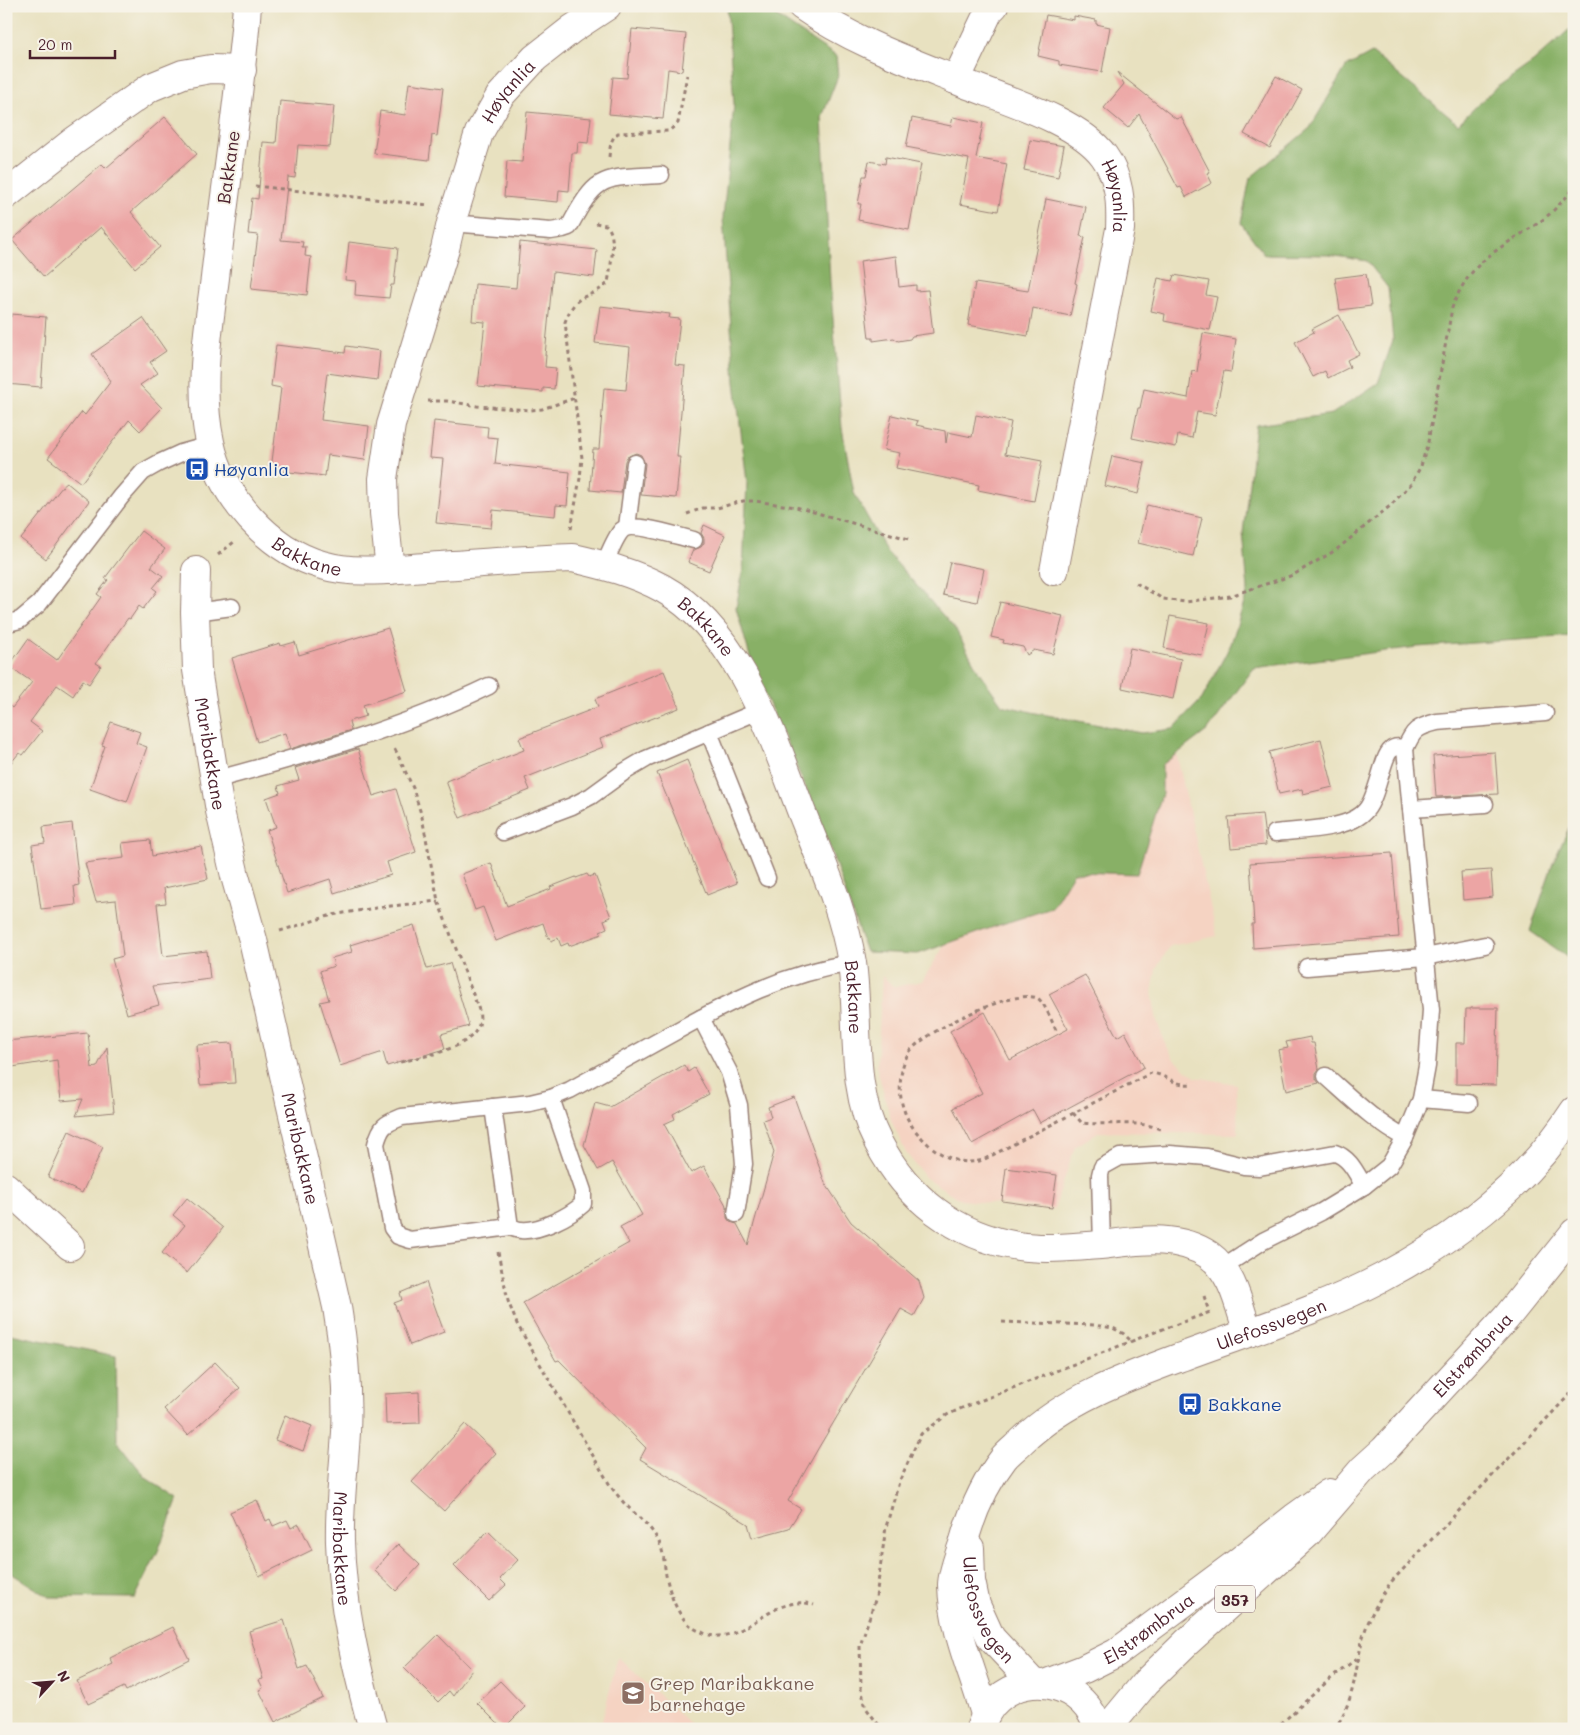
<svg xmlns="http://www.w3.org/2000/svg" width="1580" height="1735" viewBox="0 0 1580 1735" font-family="Mali,sans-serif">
	<rect width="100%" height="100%" fill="#f7f3e8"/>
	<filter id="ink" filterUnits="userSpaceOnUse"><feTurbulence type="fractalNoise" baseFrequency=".02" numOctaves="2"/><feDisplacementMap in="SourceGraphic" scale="10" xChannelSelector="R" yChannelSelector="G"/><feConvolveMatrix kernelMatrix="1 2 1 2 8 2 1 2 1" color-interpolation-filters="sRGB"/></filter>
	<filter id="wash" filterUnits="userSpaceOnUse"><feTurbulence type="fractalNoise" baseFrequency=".0096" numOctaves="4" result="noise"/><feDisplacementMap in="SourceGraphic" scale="20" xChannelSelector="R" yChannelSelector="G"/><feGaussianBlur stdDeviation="1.12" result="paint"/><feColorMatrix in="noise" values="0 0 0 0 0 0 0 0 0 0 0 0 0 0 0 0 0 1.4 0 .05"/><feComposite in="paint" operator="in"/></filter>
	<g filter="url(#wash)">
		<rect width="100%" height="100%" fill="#e8e1c0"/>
		<g fill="#f5d3c2">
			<polygon points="1176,751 1217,936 1170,946 1156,969 1152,993 1157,1021 1164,1041 1174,1059 1195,1077 1236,1084 1238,1134 1098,1132 1075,1147 1054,1210 961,1200 926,1178 906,1153 891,1120 877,1068 882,976 895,987 922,981 967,910"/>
			<polygon points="618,1657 695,1729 600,1729"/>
		</g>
		<g fill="#88b066" stroke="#696848">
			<polygon points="727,6 761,6 836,56 838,76 822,117 830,282 842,428 854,493 886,551 956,630 979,672 1002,705 1036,713 1142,733 1173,729 1202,699 1231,644 1248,590 1243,533 1256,425 1332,414 1378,383 1393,340 1388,288 1367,261 1329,255 1264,254 1241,223 1250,178 1310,128 1346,67 1372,53 1458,124 1493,90 1533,62 1572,27 1574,20 1574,636 1417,647 1254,668 1208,730 1162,765 1162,794 1137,874 1074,872 1052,908 1002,924 918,954 866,952 822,825 753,667 736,608 743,570 747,482 735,382 723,218 734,104"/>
			<polygon points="1574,817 1574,962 1530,931 1553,863"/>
			<polygon points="6,1333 116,1356 117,1441 146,1478 178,1499 158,1551 135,1598 49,1597 6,1570"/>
		</g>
		<g id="blocks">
			<g fill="#eca5a4">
				<polygon points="1046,15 1074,20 1074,16 1096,20 1096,24 1110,27 1102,72 1059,65 1059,61 1038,56"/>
				<polygon points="632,29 686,34 682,71 668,69 663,119 609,114 613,77 627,78"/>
				<polygon points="1117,72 1176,119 1181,117 1210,172 1207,173 1212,183 1186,197 1181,187 1178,188 1139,114 1128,128 1104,108 1124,84"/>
				<polygon points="1276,76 1302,90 1270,148 1244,134"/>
				<polygon points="409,83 443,88 437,136 432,135 429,160 374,153 380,111 405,115"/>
				<polygon points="280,101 334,106 330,147 298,145 295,178 288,177 281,240 303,242 302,247 306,247 305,256 311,257 307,295 251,289 258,235 248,234 252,198 258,199 263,142 276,143"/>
				<polygon points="527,112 591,118 588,143 578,142 577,153 572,153 569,191 559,190 558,202 504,197 507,161 522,162"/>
				<polygon points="165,117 197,154 131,212 160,247 135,268 101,227 44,277 12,240 102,164 106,168"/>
				<polygon points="953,117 983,123 976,158 1007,164 998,211 960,204 969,159 906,147 912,118 951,126"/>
				<polygon points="1030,140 1064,146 1058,177 1024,170"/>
				<polygon points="886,157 921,164 909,230 858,220 861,204 858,204 863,176 866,176 869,161 885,164"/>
				<polygon points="1046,199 1086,207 1080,236 1085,237 1075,283 1077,284 1070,316 1033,308 1028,336 968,325 975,283 1028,291"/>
				<polygon points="349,242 398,248 394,285 391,285 389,298 355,295 356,281 345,280"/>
				<polygon points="520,242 597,250 594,277 553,272 545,355 546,355 545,367 556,368 554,389 543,388 543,392 478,386 485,322 472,321 475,284 516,288"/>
				<polygon points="896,256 899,287 916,285 916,291 928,290 933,333 912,336 910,339 898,341 894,338 873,341 873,338 869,338 860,261"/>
				<polygon points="1366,274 1371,306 1340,310 1335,278"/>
				<polygon points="1174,275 1209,281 1206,295 1217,297 1210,330 1164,321 1165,314 1151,311 1158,278 1172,281"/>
				<polygon points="600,306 670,314 669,318 680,319 675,365 685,366 677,457 680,457 676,498 641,495 645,464 641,455 636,453 627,457 625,461 621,493 590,490 593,449 599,449 604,388 626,390 630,347 595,343"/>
				<polygon points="11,314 46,317 41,387 6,384 6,316 11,317"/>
				<polygon points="1339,315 1359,354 1347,360 1350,367 1328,378 1325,371 1313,377 1295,342 1314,332 1312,329"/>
				<polygon points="143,318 166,351 150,362 158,373 140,385 162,408 140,431 129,420 81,483 48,458 82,412 85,415 111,381 92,354"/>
				<polygon points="1203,333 1236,339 1231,372 1224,371 1215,415 1197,412 1192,438 1178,435 1176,447 1132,438 1138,408 1140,408 1144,389 1188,398 1192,371 1197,372"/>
				<polygon points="276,345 345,353 346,346 380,351 377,380 327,373 321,420 369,426 365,460 328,455 325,476 271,470 281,388 271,386"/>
				<polygon points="892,415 918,421 916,425 945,431 946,443 948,432 972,437 976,415 1011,422 1005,454 1042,461 1034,501 978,490 979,485 896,468 900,453 884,450"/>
				<polygon points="434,421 488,427 487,437 498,438 495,464 570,472 567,506 556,505 555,516 493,510 491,528 436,523 443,459 430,458"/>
				<polygon points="1112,456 1145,463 1138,494 1105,486"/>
				<polygon points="66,482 89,501 46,559 21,539"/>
				<polygon points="1147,505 1202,518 1193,556 1138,543"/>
				<polygon points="704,525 725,535 709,571 688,562 693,550 701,547 704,543 704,538 701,533"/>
				<polygon points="141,531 165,549 151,567 163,576 153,588 157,591 143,609 139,606 130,619 128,618 96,663 101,666 89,684 83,680 73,696 57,685 30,722 42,731 23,755 19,753 6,769 6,703 12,708 32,682 9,666 28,639 57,660 101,597 97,594 108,580 105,578"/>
				<polygon points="950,562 984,569 977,602 943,595"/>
				<polygon points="1000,602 1063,616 1053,654 1034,650 1027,655 1023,647 1003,643 1004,640 991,637"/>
				<polygon points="1170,616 1209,623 1202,655 1164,648"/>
				<polygon points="388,628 407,691 363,705 366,716 349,721 351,730 290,749 285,733 257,742 232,658 280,643 281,646 295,642 299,655"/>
				<polygon points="1130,648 1181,659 1173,699 1122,688"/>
				<polygon points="664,671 679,708 600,739 603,747 525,778 530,790 460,818 446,781 524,750 519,738 598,707 595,699"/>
				<polygon points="111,722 140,732 136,743 147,747 127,802 90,789 105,746 102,745"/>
				<polygon points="1321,739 1333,787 1303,794 1302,789 1279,794 1269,752"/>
				<polygon points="358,749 373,796 396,789 416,852 387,862 391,875 334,893 330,879 287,893 267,830 276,827 266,798 280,793 278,786 299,780 295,768"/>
				<polygon points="1495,752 1498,794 1436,797 1433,756"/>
				<polygon points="687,760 737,883 707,895 657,773"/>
				<polygon points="1262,814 1266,845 1231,848 1228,817"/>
				<polygon points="72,823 79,885 74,886 76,905 41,909 32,845 45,843 43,827"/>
				<polygon points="150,840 152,856 201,846 208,879 164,888 166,903 157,904 163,956 207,951 210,979 153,986 159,1005 127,1014 112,959 123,956 116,900 96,902 85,863 124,858 122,843"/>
				<polygon points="1392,853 1399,937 1253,948 1252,924 1254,924 1250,863"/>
				<polygon points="491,863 507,906 551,889 550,887 576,877 576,878 587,874 589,877 595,875 611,917 604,920 607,928 600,931 602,934 569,946 568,943 561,946 558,938 551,941 550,937 548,938 543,923 496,941 483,907 475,910 462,874"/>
				<polygon points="1491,870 1493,897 1463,900 1461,872"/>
				<polygon points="414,925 427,969 450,963 469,1026 441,1034 445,1049 387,1066 383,1052 340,1066 320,1002 329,1000 320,971 334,966 332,958 352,952 350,945"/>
				<polygon points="1085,975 1117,1037 1125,1032 1144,1067 1040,1123 1033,1110 972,1144 953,1108 982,1093 950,1031 985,1012 1010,1060 1068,1029 1049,994"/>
				<polygon points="1471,1008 1498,1008 1496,1085 1456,1084 1456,1043 1465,1043 1466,1009 1471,1009"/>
				<polygon points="88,1033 92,1068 97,1067 107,1047 114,1112 76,1116 83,1099 61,1101 57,1060 6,1068 6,1041"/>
				<polygon points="1310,1037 1311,1043 1314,1043 1319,1069 1316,1073 1316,1079 1319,1083 1286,1091 1278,1050 1288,1048 1286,1042"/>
				<polygon points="232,1043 235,1083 200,1085 197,1045"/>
				<polygon points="684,1065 688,1072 694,1068 709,1094 673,1114 675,1119 664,1124 691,1173 704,1166 727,1207 727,1218 730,1222 737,1224 748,1245 774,1152 763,1120 771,1117 768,1107 794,1097 825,1183 851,1222 919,1281 924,1298 914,1316 901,1309 819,1447 788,1501 801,1509 789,1528 752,1538 748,1524 640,1459 646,1448 559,1360 556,1361 523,1303 629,1243 620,1227 642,1215 612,1162 598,1170 584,1145 595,1103 610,1107"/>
				<polygon points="69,1131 103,1147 82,1193 48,1177"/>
				<polygon points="1006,1168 1057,1175 1052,1208 1002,1201"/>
				<polygon points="187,1198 223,1228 187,1273 162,1253 185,1225 173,1215"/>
				<polygon points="426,1282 444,1332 410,1345 394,1303 402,1300 400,1293"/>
				<polygon points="215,1362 240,1388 188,1435 164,1409"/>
				<polygon points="419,1392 420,1423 386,1424 385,1394"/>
				<polygon points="285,1415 312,1426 303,1451 275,1440"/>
				<polygon points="465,1424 496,1453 444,1511 412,1482"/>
				<polygon points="257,1500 266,1521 270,1519 273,1526 287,1520 291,1528 299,1524 312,1550 259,1576 230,1512"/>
				<polygon points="488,1531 518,1560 500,1579 506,1585 489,1601 454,1566"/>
				<polygon points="398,1544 420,1565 396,1591 374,1570"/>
				<polygon points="284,1620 299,1669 307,1666 323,1698 275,1722 259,1690 263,1688 259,1680 263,1679 249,1631"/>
				<polygon points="173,1627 189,1659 126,1691 124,1687 88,1704 77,1681 113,1664 110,1658"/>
				<polygon points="438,1635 472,1670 453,1696 449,1691 438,1702 404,1668"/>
				<polygon points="500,1681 525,1707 503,1729 477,1703"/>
			</g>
		</g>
	</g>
	<g filter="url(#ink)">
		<use href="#blocks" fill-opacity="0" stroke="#998076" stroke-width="1"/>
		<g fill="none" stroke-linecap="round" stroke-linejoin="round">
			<g stroke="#998076" stroke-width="19">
				<g id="lane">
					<path d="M451,223L551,231L563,229L569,227C598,173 602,178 661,175"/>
					<polyline points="627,527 635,463"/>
					<path d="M604,565C608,556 615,537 622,530C632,521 680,537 694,540"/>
					<polyline points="195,612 232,607"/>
					<polyline points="6,620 12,622 20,620 39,604 121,497 143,472 159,463 181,453 210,445"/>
					<polyline points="709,732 767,878"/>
					<path d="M214,780C307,755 402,728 489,686"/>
					<polyline points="1411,809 1485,804"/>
					<polyline points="503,832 572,806 591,796 624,772 646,759 761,710"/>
					<path d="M1275,833C1300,830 1350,830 1366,810C1378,796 1382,757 1391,750C1395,746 1400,747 1405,749"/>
					<polyline points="1307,967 1425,957 1485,945"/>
					<polyline points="701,1018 729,1072 739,1105 744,1164 736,1214"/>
					<path d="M1326,1076C1352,1099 1375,1122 1405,1138"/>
					<polyline points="1421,1099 1469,1103"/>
					<path d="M493,1107L510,1227C514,1228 518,1230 521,1230C539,1232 570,1216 583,1204V1191L551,1098"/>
					<path d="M510,1227L410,1240L398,1236L392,1228L376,1144C381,1125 385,1124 402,1117L530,1103L551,1098L570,1090C604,1071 638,1052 673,1033C731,1001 785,973 852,963"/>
					<path d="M1102,1245L1100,1175L1102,1167L1120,1157L1170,1154L1207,1157L1244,1166L1259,1167L1335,1153C1350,1158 1356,1173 1364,1186"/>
					<path d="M1221,1268L1263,1241L1321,1212L1364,1186L1389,1166L1405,1138L1421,1099L1427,1066L1431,1010L1405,749C1413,730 1417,727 1437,722L1545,713"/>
				</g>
			</g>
			<g stroke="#998076" stroke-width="30">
				<g id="street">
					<path id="s1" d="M247,6C240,97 225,187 215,278C208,332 198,388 210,442C221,496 269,550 322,565C356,575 392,569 426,567C475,564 524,559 573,558C604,565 634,573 662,588C740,631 772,735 802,813C821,861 844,911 852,963C860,1022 849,1087 878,1142C907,1198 956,1236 1018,1246C1045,1250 1074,1247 1100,1245C1137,1241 1176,1233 1209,1255C1233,1272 1239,1306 1248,1333"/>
					<path id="s2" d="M802,6C849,39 903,59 956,80C999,98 1077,119 1104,156C1120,178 1121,203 1120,229L1054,571"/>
					<polyline points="956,80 989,11 994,6"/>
					<polyline points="6,195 74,141 151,87 183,74 211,69 242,70"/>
					<path id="s3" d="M390,570L384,513L383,479L391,425L445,249L451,223L479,133L500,96L535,58L572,29L607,6"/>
					<path id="s4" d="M196,571L195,612L197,670L220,811L235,876L253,940L337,1307C344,1348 348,1389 346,1432C344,1468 339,1505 340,1542C342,1606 356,1667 373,1729"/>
					<polyline points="6,1187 70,1246"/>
				</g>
			</g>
			<g stroke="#998076" stroke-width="30">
				<g id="secondary">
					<path id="s5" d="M970,1548L971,1581L976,1605L991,1638L1033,1683"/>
					<path id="s6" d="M985,1714C973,1672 953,1629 952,1585C952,1571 962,1549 966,1534C974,1508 987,1480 1004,1458C1009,1452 1016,1447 1022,1441C1066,1399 1124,1378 1181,1357C1248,1332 1318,1311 1381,1278C1457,1238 1527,1184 1574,1111"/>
				</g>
			</g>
			<g stroke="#998076" stroke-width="30">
				<g id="primary">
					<path id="s7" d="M1047,1683L1084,1669L1116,1653L1233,1566L1294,1518L1329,1493"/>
					<path d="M980,1729C984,1718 988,1707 998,1699C1031,1670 1086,1684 1098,1729"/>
					<path id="s8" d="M1107,1729L1146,1682L1186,1643L1307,1534L1363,1469L1384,1450L1506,1318L1574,1233"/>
				</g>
			</g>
			<g stroke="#998076" stroke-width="3" stroke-dasharray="4 4" stroke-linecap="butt">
				<path d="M609,157C610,148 610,139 618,133L669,131L678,123L687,75"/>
				<polyline points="255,186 428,205"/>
				<polyline points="428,401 447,401 477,406 530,410 542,409 575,398"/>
				<polyline points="687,514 703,508 717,508 743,501 755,501 796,507 912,540"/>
				<path d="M571,529L580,478L582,458L565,322C577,289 589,301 608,283C610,269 618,234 606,225L596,223"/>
				<polyline points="218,555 234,542"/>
				<path d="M1136,583L1163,599L1185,602L1230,596L1293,575L1336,550L1390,506L1411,484L1421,466L1428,442L1452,308C1470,259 1502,248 1541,221C1554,211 1564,200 1574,188"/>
				<path d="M395,749L413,788L422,817L438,901L479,1010C480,1016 481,1023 477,1029C466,1050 417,1058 396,1063"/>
				<polyline points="280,931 332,915 382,907 438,901"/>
				<path d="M1056,1030C1052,1022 1044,1001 1037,998C1013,988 920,1033 908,1054C899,1069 898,1095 904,1110C908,1123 918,1135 928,1144C944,1158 963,1166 983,1160L1151,1073C1168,1075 1173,1086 1192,1084"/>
				<path d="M1073,1113L1082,1123C1104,1126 1146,1119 1163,1131"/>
				<path d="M498,1252L508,1301L517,1324L611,1487C616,1493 621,1500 626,1505C638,1517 651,1526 659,1542C664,1552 664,1564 666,1575C670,1595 678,1620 697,1630C704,1633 711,1637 719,1636C752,1634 777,1593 814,1605"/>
				<polyline points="1204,1296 1209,1312"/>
				<polyline points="1002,1322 1094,1325 1113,1328 1124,1334 1131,1341"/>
				<polyline points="886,1729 878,1724 866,1708 861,1688 860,1646 876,1597 886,1527 899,1482 921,1434 947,1415 962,1408 1155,1332 1213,1311"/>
				<polyline points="1275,1729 1329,1680 1360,1656"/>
				<path d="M1334,1729C1355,1702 1355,1669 1363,1637C1369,1617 1379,1599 1391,1582L1574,1390"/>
			</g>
			<use href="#lane" stroke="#fff" stroke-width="16"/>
			<use href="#street" stroke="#fff" stroke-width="28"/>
			<use href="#secondary" stroke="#fff" stroke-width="28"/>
			<use href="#primary" stroke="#fff" stroke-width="28"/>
		</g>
	</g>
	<defs>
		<g id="bus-square" transform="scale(1.25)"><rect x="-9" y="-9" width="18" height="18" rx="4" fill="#1a4fb4" stroke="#f7f3e8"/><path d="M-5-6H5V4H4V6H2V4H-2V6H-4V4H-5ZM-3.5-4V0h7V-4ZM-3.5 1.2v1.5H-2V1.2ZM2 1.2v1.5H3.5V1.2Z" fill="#fff"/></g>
		<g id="school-square" transform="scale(1.25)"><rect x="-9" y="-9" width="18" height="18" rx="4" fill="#8d6e63" stroke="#f7f3e8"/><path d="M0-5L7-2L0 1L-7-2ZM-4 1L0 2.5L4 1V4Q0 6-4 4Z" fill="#fff"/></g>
	</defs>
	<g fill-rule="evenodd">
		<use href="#bus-square" x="197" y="469"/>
		<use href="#bus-square" x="1190" y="1404"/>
		<use href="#school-square" x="633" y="1693"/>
	</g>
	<g text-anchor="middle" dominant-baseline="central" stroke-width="4" stroke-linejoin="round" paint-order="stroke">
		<rect fill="#f7f3e8" stroke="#7e5f64" stroke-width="1" x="1215" y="1585.5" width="40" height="27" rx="4"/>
		<g font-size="16" font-weight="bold" fill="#4a1f2b">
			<text x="1235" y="1599">357</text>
		</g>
		<g font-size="18" fill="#4a1f2b" stroke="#f7f3e8">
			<text stroke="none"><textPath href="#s3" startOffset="502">Høyanlia</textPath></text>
			<text transform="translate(228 167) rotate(-82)">Bakkane</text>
			<text stroke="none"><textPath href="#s2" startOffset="382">Høyanlia</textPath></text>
			<text stroke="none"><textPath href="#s1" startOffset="596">Bakkane</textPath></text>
			<text stroke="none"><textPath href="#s1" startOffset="1018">Bakkane</textPath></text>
			<text stroke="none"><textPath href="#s4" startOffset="184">Maribakkane</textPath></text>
			<text stroke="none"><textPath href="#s1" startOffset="1422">Bakkane</textPath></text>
			<text stroke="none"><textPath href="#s4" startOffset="589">Maribakkane</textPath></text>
			<text stroke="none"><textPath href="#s6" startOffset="574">Ulefossvegen</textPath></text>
			<text stroke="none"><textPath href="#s8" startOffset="524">Elstrømbrua</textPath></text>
			<text stroke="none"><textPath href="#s4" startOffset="994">Maribakkane</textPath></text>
			<text stroke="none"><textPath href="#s5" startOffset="66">Ulefossvegen</textPath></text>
			<text stroke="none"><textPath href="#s7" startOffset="116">Elstrømbrua</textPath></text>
		</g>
		<g font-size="18" fill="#164399" stroke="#f7f3e8" text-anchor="start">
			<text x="214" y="469">Høyanlia</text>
			<text x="1208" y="1404">Bakkane</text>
		</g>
		<g font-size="18" fill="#785e54" stroke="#f7f3e8" text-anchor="start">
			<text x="650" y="1683">Grep Maribakkane<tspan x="650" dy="21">barnehage</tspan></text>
		</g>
	</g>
	<rect width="1580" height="1735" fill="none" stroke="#f7f3e8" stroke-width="25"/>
	<g transform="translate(52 1682) rotate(64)" stroke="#f7f3e8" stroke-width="4" paint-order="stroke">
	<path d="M0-4L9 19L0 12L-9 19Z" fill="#4a1f2b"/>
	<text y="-8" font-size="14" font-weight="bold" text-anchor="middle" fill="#4a1f2b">N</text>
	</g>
	<path d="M30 50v8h85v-8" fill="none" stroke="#4a1f2b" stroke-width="2.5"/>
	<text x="38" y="50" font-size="15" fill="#4a1f2b" stroke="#f7f3e8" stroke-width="4" paint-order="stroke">20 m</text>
</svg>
